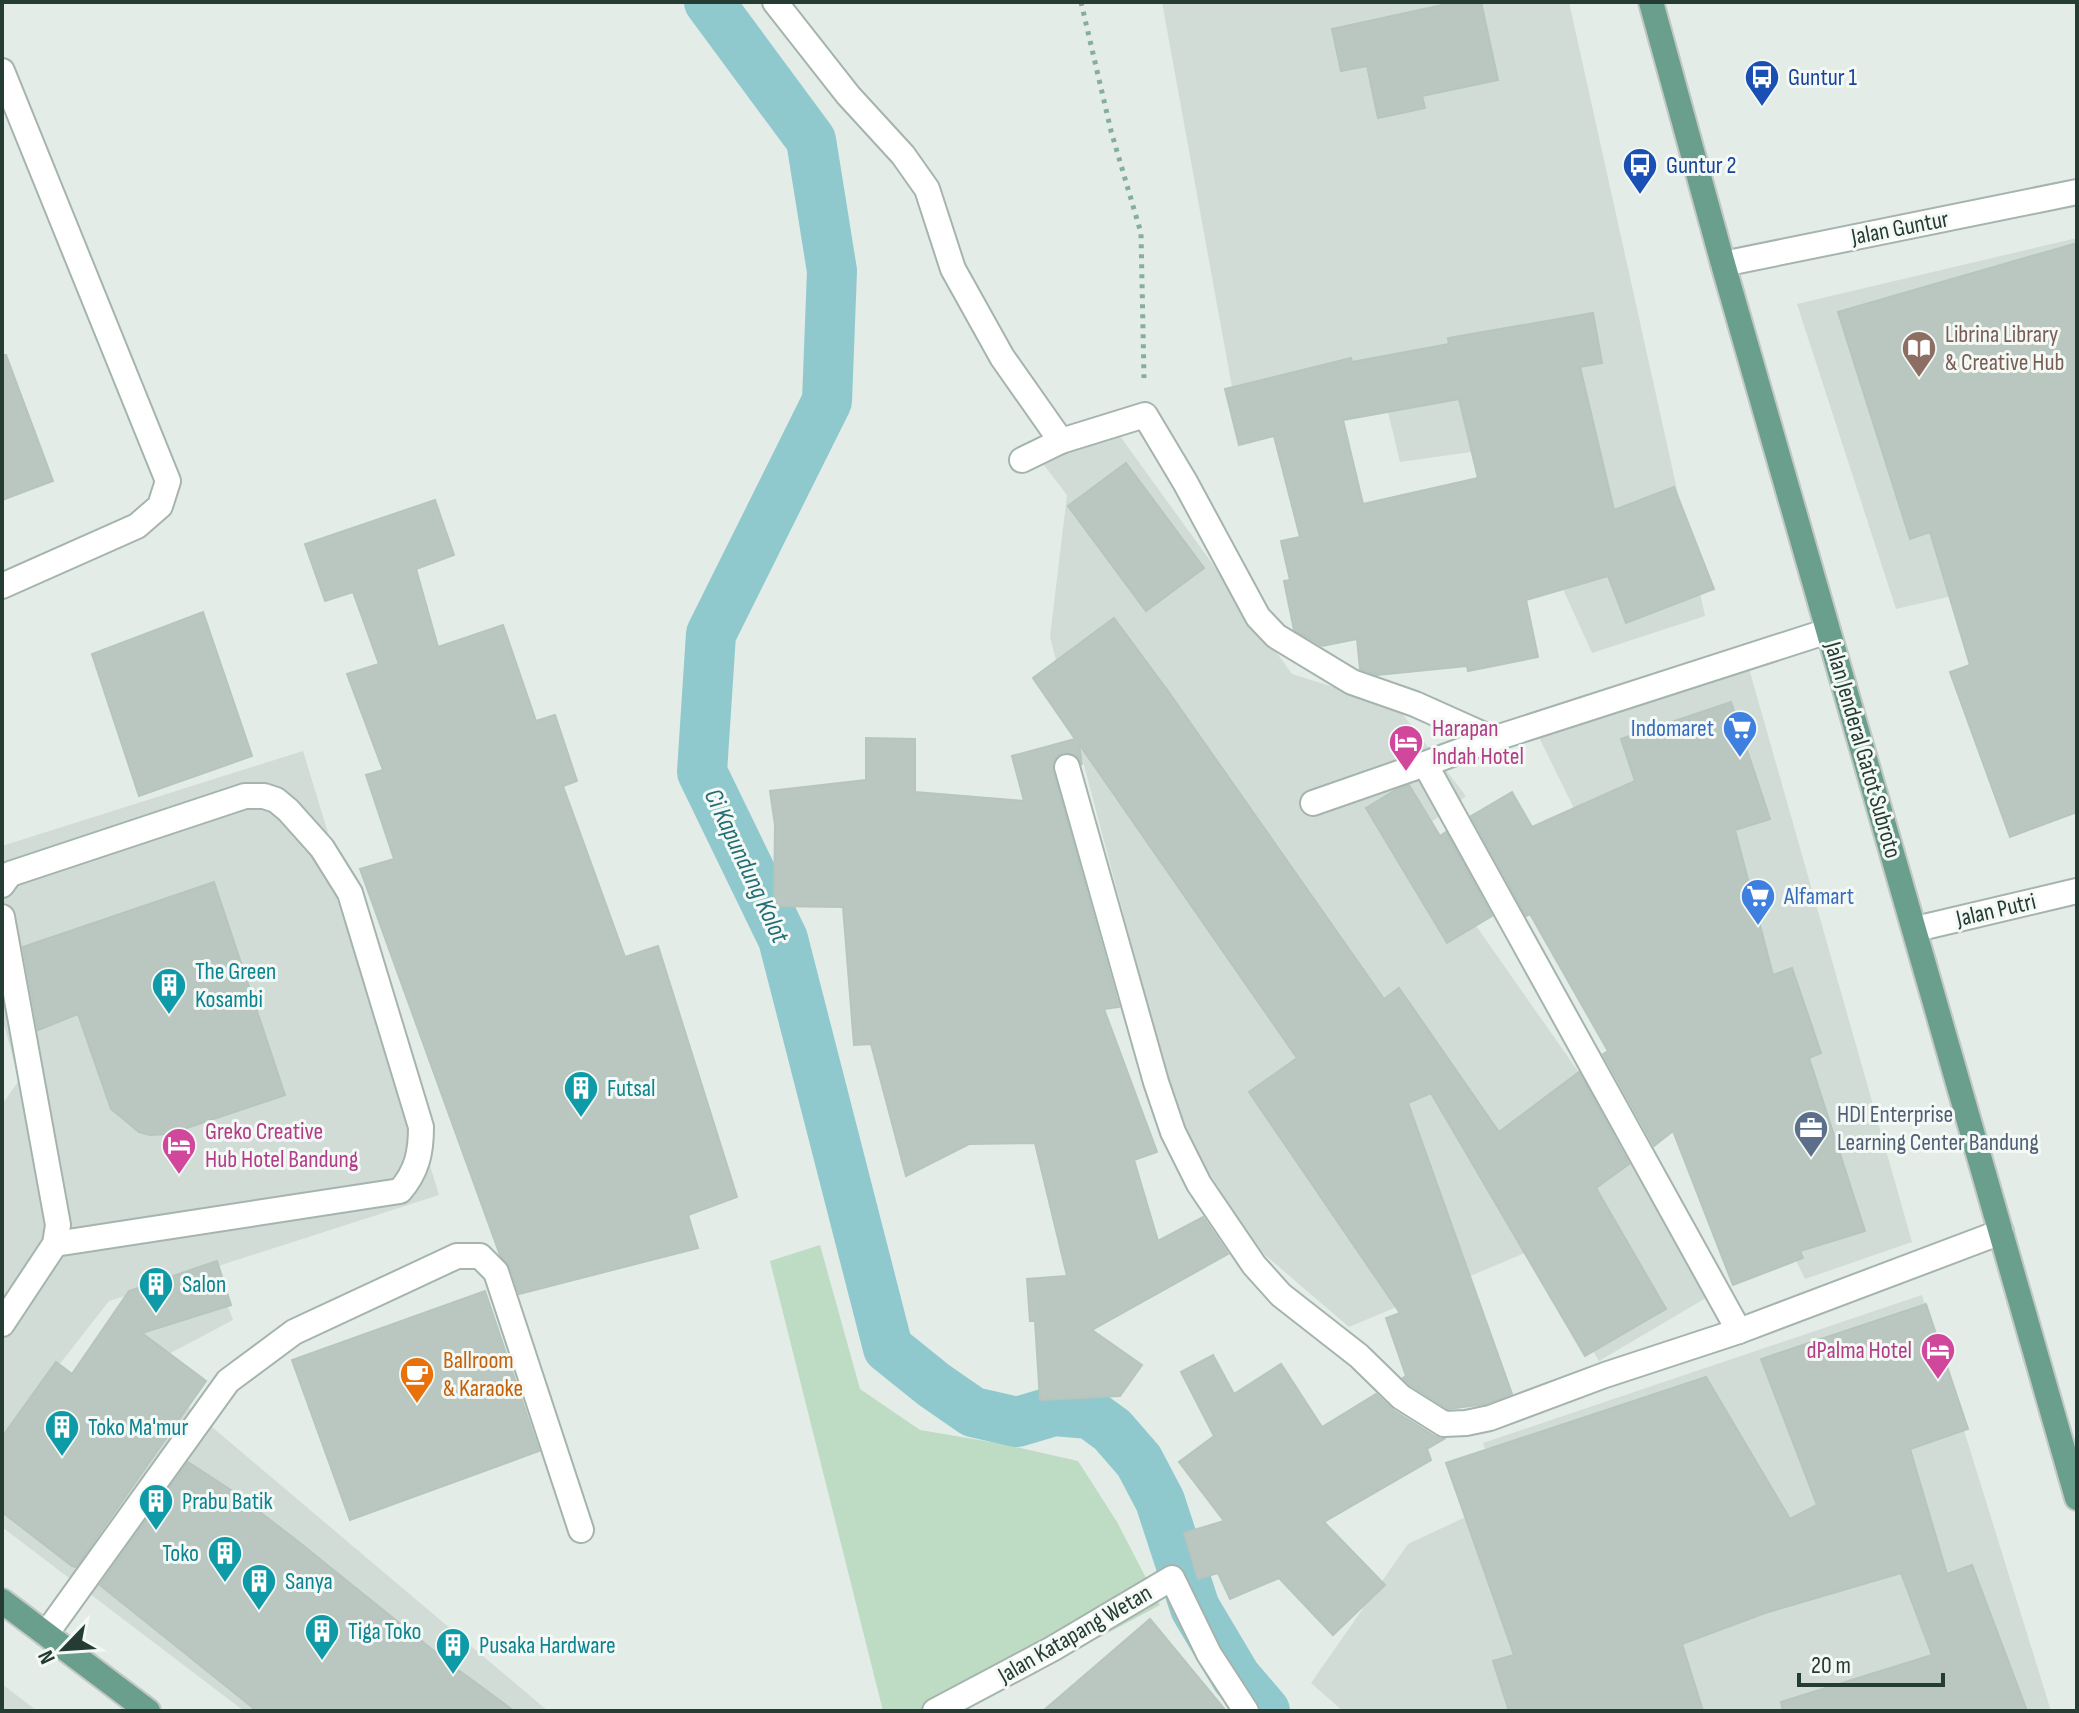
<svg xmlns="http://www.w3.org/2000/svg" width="2079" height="1713" viewBox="0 0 2079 1713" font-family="'Sofia Sans Condensed',sans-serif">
	<rect width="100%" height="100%" fill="#e3ece7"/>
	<g fill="#d1dcd6">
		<polygon points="1162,2 1569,2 1705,616 1592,653 1499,448 1400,462 1384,395 1238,420"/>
		<polygon points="2077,238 2077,567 1896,609 1797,304"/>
		<polygon points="1104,414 1292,674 1397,707 1466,796 1413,836 1728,1285 1599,1361 1532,1250 1349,1327 1257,1248 1180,1128 1050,637 1067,495 1027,443"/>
		<polygon points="1748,665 1912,1242 1805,1279 1531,721"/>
		<polygon points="303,751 439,1195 109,1301 2,1438 2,1105 19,1080 2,1017 2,846"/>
		<polygon points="219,1283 233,1320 142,1368 548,1711 244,1711 2,1527 2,1472 119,1312"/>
		<polygon points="1922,1295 2051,1711 1343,1711 1311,1683 1408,1544 1504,1499 1483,1443"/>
		<polygon points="2,1684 37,1711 2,1711"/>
	</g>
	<polygon fill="#bedcc3" points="820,1245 860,1389 920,1430 1003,1444 1078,1461 1117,1522 1160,1605 962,1711 883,1711 770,1261"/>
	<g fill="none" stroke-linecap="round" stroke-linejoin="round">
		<polyline stroke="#8fc9ce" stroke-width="50" points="709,2 811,140 832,271 827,401 711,634 702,772 783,939 888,1348 934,1385 973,1412 1017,1422 1054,1411 1090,1414 1112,1430 1139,1461 1160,1501 1195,1608 1236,1677 1265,1711"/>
	</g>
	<g fill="#b9c7c0" stroke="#b6c5be" stroke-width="2" fill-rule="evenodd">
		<polygon points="1456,2 1481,2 1498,80 1422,96 1425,108 1378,118 1367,66 1341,71 1332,29"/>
		<polygon points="2077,243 2077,812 2010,837 1950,672 1970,665 1930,532 1910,539 1838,312"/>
		<path d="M1593,313L1602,363L1580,367L1614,510L1674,487L1714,589L1626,623L1608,576L1526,600L1538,657L1468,671L1467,666L1377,675L1360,669L1357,639L1322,646L1294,630L1284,581L1290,580L1281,541L1300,537L1274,436L1239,445L1225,389L1351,358L1352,362L1449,344L1448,338ZM1459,399L1478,478L1363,504L1343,420Z"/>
		<polygon points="2,355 6,355 53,481 2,500"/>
		<polygon points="1126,463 1204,568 1146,611 1068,506"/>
		<polygon points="435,500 454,555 416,569 438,647 503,625 536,721 555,715 577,781 563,786 625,957 658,946 737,1197 688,1215 698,1248 519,1294 510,1267 500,1255 360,869 394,859 366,775 383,770 347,674 379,664 353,592 325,601 305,544"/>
		<polygon points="203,612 252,756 139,796 92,654"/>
		<polygon points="1114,618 1168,691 1384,999 1399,988 1499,1132 1579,1072 1629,1164 1596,1188 1666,1309 1585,1356 1431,1093 1408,1103 1512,1394 1486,1404 1448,1409 1410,1385 1403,1378 1406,1376 1386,1318 1400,1313 1249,1092 1297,1058 1079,744 1082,765 1077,756 1064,752 1056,757 1053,771 1119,1007 1104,1009 1157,1152 1134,1160 1158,1241 1203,1217 1228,1254 1092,1330 1142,1365 1120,1396 1040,1400 1035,1321 1030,1321 1027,1279 1067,1276 1035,1143 969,1144 906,1176 871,1044 854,1045 843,907 774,906 775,825 770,791 866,780 866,738 915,739 915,792 1024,801 1012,756 1075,739 1033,678"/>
		<polygon points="1731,702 1770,819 1735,830 1773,975 1792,968 1821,1053 1809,1058 1865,1231 1800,1251 1803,1258 1733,1285 1673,1131 1654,1146 1603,1054 1608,1051 1530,914 1526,916 1471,816 1512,792 1532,827 1635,781 1621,739"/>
		<polygon points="1409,785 1440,836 1446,832 1492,916 1447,943 1366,808 1394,791"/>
		<polygon points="214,882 285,1095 169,1134 150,1135 139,1132 111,1109 78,1014 38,1030 23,947"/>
		<polygon points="217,1261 231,1305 142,1333 206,1381 76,1567 72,1566 2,1512 2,1437 56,1362 72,1374 129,1291"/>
		<polygon points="485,1291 539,1451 350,1520 292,1360"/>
		<polygon points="1926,1304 1968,1429 1910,1449 1947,1574 1972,1565 2027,1711 1783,1711 1781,1702 1932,1655 1901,1573 1765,1613 1682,1644 1703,1711 1509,1711 1493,1661 1514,1655 1446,1463 1706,1377 1790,1519 1817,1505 1761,1359"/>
		<polygon points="1213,1355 1234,1394 1281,1364 1322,1427 1376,1394 1393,1410 1436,1437 1444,1439 1427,1449 1431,1460 1324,1522 1385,1585 1333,1635 1279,1578 1230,1599 1218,1573 1198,1579 1184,1533 1224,1521 1179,1462 1214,1436 1181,1372"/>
		<polygon points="188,1462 231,1490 295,1539 449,1663 514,1711 257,1711 100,1585"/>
		<polygon points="1150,1619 1226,1711 1043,1711"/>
	</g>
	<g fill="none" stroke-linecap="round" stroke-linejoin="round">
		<g stroke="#a6b4ae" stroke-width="28">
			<g id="service">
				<polyline points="1313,803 1425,764"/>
				<path d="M2,885L10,874L245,796H264L276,800L288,810L322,848L350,893L421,1127C421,1153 417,1171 400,1191L55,1244"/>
				<polyline points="2,917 58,1225 55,1244 2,1324"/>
			</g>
		</g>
		<g stroke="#a6b4ae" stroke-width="28">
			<g id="minor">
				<polyline points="775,2 848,95 903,155 927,189 953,269 1002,357 1061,441"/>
				<polyline points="2,71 168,481 160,506 137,526 2,586"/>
				<polyline points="1723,264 2077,192"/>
				<polyline points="1022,460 1061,441 1145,415 1185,482 1258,617 1276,636 1352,682 1415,704 1493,739"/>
				<polyline points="1067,767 1156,1082 1173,1132 1199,1184 1254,1265 1281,1295 1359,1356 1401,1397 1444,1424 1466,1423 1490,1418 1605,1375 1739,1331 2001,1232"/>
				<polyline points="1916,929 2077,891"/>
				<polyline points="1739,1331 1425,764 1493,739 1828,631"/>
				<polyline points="46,1634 228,1381 294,1332 457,1256 480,1256 496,1272 581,1530"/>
				<polyline points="935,1711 1052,1649 1172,1578 1209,1654 1246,1711"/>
			</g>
		</g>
		<g stroke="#c2c8c6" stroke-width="28">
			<g id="primary">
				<polyline points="1651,2 1723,264 2077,1498"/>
				<polyline points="2,1601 148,1711"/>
			</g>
		</g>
		<polyline stroke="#86ae9e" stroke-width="5" stroke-dasharray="4 6" stroke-linecap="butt" points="1081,2 1111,131 1141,233 1144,378"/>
		<use href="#service" stroke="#fff" stroke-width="24"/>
		<use href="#minor" stroke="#fff" stroke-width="24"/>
		<use href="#primary" stroke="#6a9f8d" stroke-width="24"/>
	</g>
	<defs>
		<g id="bus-pin" transform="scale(1.8)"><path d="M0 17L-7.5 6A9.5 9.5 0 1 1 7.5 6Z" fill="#1a4fb4" stroke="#f4f9f6"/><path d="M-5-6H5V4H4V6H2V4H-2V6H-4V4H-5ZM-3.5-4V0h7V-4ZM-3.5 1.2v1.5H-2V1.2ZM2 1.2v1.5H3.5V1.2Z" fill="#fff"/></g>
		<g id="library-pin" transform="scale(1.8)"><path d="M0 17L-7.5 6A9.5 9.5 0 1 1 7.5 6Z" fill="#8d6e63" stroke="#f4f9f6"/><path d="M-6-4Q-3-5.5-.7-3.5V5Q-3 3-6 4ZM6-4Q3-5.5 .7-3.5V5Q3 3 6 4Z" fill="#fff"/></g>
		<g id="supermarket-pin" transform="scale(1.8)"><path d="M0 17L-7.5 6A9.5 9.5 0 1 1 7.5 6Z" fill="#3f7fe0" stroke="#f4f9f6"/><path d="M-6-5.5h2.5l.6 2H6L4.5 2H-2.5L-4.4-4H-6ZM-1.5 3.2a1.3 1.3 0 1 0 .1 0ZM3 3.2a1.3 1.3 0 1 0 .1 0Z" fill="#fff"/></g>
		<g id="hotel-pin" transform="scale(1.8)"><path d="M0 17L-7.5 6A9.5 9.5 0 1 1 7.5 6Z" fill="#d1479c" stroke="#f4f9f6"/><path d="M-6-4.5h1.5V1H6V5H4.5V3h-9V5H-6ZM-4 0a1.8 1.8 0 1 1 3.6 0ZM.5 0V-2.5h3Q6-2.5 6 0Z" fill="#fff"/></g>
		<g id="building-pin" transform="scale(1.8)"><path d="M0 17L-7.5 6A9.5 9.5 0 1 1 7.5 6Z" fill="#0f9aa8" stroke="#f4f9f6"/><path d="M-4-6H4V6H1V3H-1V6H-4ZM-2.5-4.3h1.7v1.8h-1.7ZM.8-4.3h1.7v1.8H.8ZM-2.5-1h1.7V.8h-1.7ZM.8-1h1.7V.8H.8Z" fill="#fff"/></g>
		<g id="office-pin" transform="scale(1.8)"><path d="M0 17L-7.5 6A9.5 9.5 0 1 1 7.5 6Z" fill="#5c6f8a" stroke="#f4f9f6"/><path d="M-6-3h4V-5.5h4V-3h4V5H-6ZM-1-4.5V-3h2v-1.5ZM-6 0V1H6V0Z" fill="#fff"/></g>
		<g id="cafe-pin" transform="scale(1.8)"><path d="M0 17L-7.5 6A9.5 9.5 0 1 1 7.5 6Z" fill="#e8710a" stroke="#f4f9f6"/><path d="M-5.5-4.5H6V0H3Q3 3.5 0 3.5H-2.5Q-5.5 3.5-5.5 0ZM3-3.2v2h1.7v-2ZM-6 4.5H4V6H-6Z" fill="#fff"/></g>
	</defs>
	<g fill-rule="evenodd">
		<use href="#bus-pin" x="1762" y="77"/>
		<use href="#bus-pin" x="1640" y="165"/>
		<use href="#library-pin" x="1919" y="348"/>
		<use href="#supermarket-pin" x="1740" y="728"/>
		<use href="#hotel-pin" x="1406" y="742"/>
		<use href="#supermarket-pin" x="1758" y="896"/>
		<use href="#building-pin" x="169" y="985"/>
		<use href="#building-pin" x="581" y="1088"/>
		<use href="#office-pin" x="1811" y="1128"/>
		<use href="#hotel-pin" x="179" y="1145"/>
		<use href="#building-pin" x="156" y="1284"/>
		<use href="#hotel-pin" x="1938" y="1350"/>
		<use href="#cafe-pin" x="417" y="1374"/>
		<use href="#building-pin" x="62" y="1427"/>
		<use href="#building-pin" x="156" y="1501"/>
		<use href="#building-pin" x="225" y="1553"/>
		<use href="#building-pin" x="259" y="1581"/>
		<use href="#building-pin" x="322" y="1631"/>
		<use href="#building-pin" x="453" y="1645"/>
	</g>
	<g text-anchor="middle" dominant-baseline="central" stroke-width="6" stroke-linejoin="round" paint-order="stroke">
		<g font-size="24" fill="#164399" stroke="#f4f9f6" text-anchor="start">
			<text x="1788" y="77">Guntur 1</text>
			<text x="1666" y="165">Guntur 2</text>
		</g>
		<g font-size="24" fill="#243c34" stroke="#f4f9f6">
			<text transform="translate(1900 228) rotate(-11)">Jalan Guntur</text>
			<text transform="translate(1863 750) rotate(74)">Jalan Jenderal Gatot Subroto</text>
			<text transform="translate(1996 910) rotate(-13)">Jalan Putri</text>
			<text transform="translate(1075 1634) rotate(-30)">Jalan Katapang Wetan</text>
		</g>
		<g font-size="24" fill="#785e54" stroke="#f4f9f6" text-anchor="start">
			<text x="1945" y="334">Librina Library<tspan x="1945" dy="28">&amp; Creative Hub</tspan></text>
		</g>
		<g font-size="24" fill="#b23c85" stroke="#f4f9f6" text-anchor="start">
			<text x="1432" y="728">Harapan<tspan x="1432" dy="28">Indah Hotel</tspan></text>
			<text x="205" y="1131">Greko Creative<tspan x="205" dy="28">Hub Hotel Bandung</tspan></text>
			<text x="1912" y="1350" text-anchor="end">dPalma Hotel</text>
		</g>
		<g font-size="24" fill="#366cbe" stroke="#f4f9f6" text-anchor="end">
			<text x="1714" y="728">Indomaret</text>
			<text x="1784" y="896" text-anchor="start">Alfamart</text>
		</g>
		<g font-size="24" fill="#0d838f" stroke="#f4f9f6" text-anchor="start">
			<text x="195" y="971">The Green<tspan x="195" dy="28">Kosambi</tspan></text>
			<text x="607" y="1088">Futsal</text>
			<text x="182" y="1284">Salon</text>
			<text x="88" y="1427">Toko Ma'mur</text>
			<text x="182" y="1501">Prabu Batik</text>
			<text x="199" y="1553" text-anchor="end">Toko</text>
			<text x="285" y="1581">Sanya</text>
			<text x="348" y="1631">Tiga Toko</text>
			<text x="479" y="1645">Pusaka Hardware</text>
		</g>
		<g font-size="24" fill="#4e5e75" stroke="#f4f9f6" text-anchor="start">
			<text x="1837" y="1114">HDI Enterprise<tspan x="1837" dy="28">Learning Center Bandung</tspan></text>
		</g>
		<g font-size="24" fill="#c56008" stroke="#f4f9f6" text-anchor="start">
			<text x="443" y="1360">Ballroom<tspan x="443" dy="28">&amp; Karaoke</tspan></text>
		</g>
		<g font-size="26" font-style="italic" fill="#216e75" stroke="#f4f9f6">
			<text transform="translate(746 866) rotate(65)">Ci Kapundung Kolot</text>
		</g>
	</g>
	<rect width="2079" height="1713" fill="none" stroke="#243c34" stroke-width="8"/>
	<g transform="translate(64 1649) rotate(245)" stroke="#f4f9f6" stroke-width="6" paint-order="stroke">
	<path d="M0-6L14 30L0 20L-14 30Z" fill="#243c34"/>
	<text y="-12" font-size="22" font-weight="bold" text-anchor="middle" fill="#243c34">N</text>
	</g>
	<path d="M1799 1673v12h144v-12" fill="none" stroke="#243c34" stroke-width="4"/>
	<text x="1811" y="1673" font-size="24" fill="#243c34" stroke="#f4f9f6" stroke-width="6" paint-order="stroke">20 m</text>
</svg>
